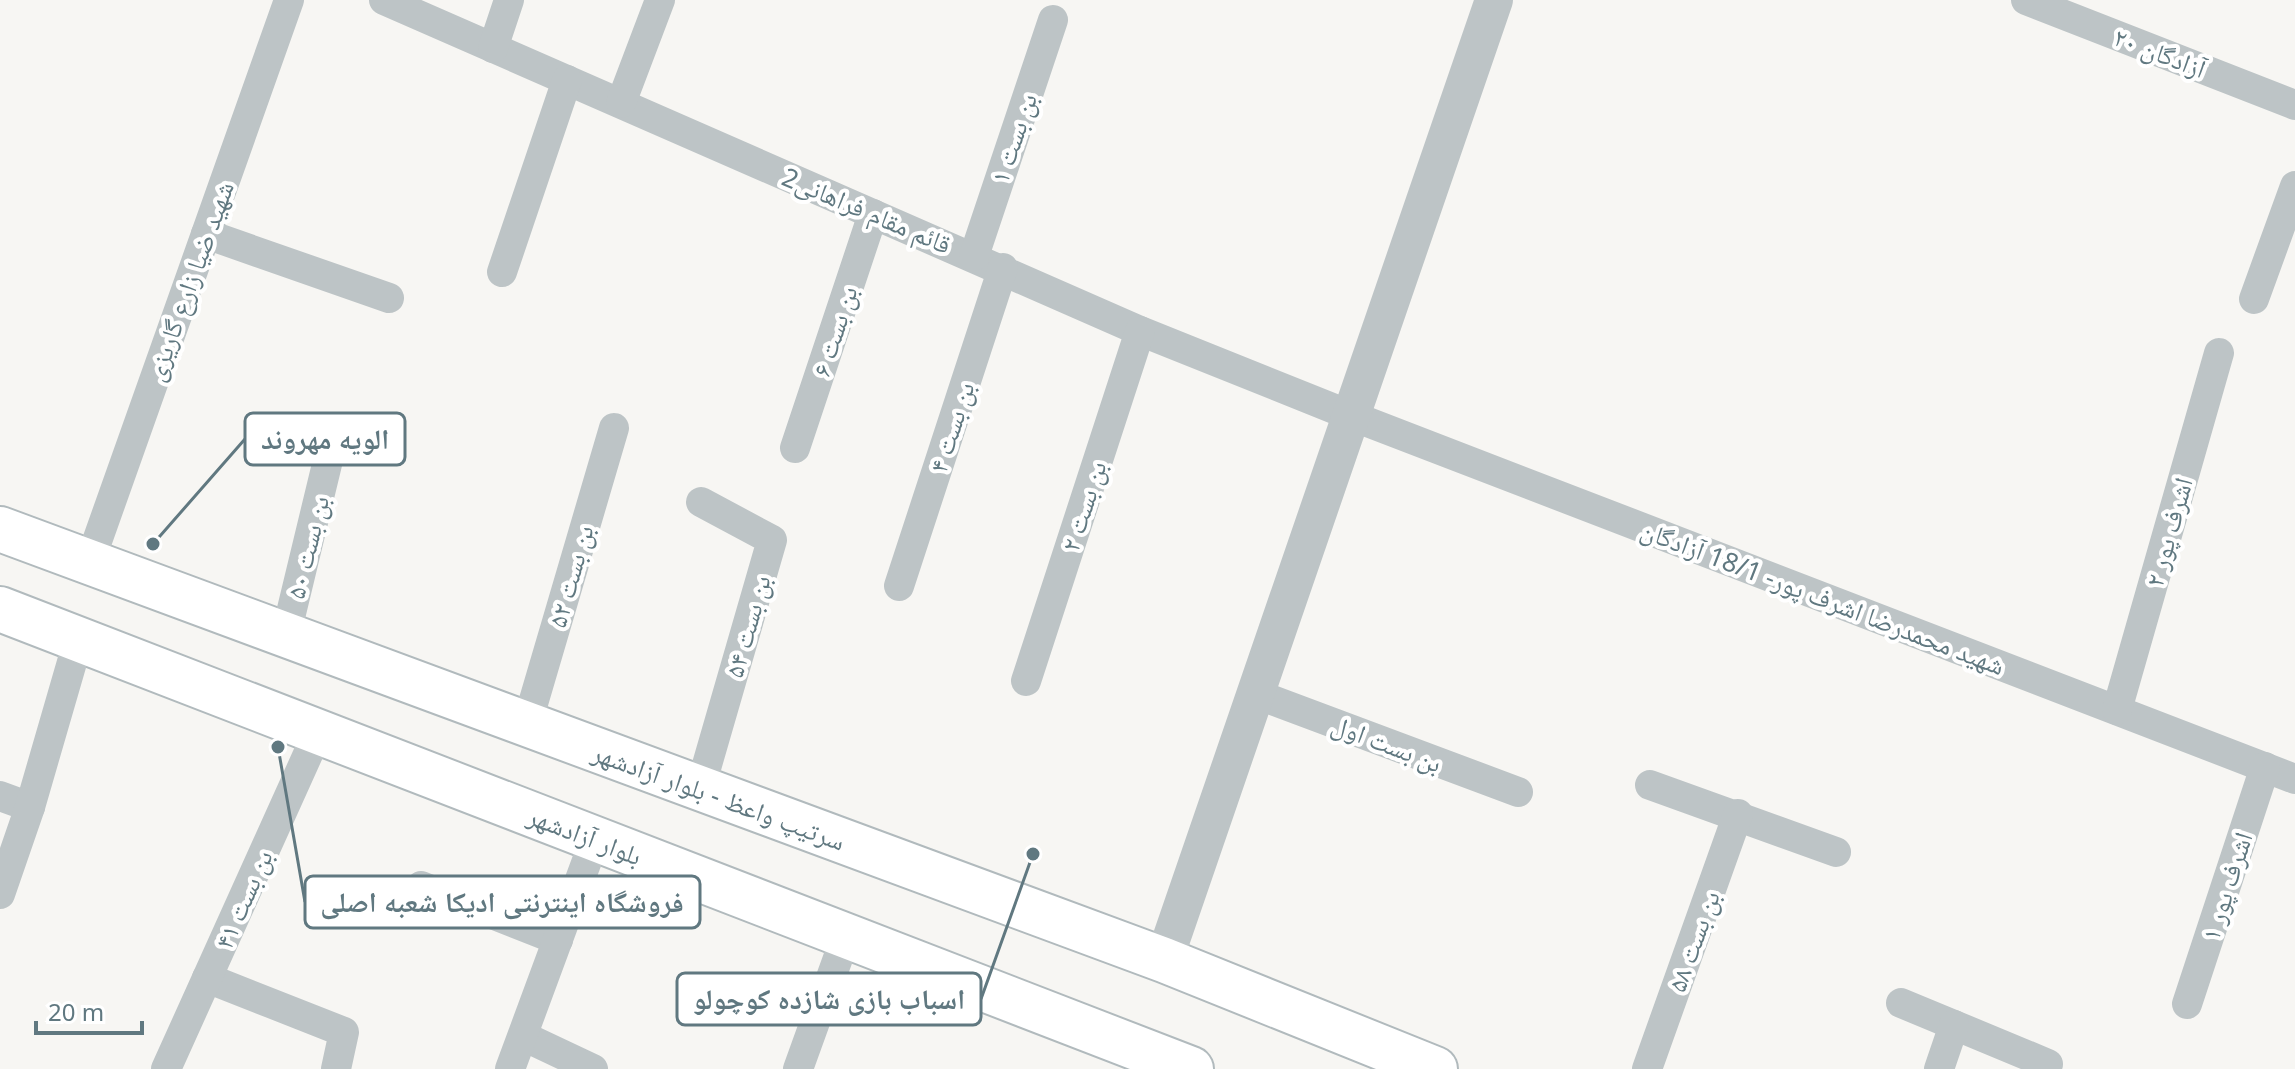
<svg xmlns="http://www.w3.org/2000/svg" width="2295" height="1069" viewBox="0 0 2295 1069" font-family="'Noto Sans','Noto Naskh Arabic',sans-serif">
	<rect width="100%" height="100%" fill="#f7f6f3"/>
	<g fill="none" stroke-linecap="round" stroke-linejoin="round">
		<g stroke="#b1babd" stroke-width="48">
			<g id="secondary">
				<polyline points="0,529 1164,960 1435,1069"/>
				<polyline points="0,609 1191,1069"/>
			</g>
		</g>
		<g stroke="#bdc4c6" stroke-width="30">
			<polyline points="384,0 1140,331 1352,416 2295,779"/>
			<polyline points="2026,0 2295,105"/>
			<polyline points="493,48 509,0"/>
			<polyline points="621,103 660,0"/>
			<polyline points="206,234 389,298"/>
			<polyline points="974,256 1053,20"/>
			<polyline points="502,272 567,80"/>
			<polyline points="2254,299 2295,186"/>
			<polyline points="795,448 873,214"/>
			<polyline points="90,561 289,0"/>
			<polyline points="899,586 1003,268"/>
			<polyline points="286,634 328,460"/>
			<polyline points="1026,681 1140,331"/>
			<polyline points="1256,694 1518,792"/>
			<polyline points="2117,710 2219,353"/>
			<polyline points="527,724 614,428"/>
			<polyline points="1650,785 1836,852"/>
			<polyline points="700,789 772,540 701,502"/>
			<polyline points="0,796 30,807"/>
			<polyline points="421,886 558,940"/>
			<polyline points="0,894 30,807 79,638"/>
			<polyline points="207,978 344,1032 336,1069"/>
			<polyline points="1901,1003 2048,1064"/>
			<polyline points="2187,1004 2265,767"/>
			<polyline points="523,1036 593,1069"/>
			<polyline points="166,1069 318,732"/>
			<polyline points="510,1069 595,839"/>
			<polyline points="798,1069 846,936"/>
			<polyline points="1647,1069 1738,814"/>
			<polyline points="1939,1069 1954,1025"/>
		</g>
		<polyline stroke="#bdc4c6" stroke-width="38" points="1164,960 1494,0"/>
		<use href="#secondary" stroke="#fff" stroke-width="44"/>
	</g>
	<g text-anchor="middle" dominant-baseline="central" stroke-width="8" stroke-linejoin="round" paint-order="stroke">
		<g font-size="26" fill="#607880" stroke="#fff">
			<text transform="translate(2160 52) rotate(21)">۲۰ آزادگان</text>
			<text transform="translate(1013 138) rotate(-71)">بن بست ۱</text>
			<text transform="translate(867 210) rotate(23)">2قائم مقام فراهانی</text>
			<text transform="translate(189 281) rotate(-70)">شهید ضیا زارع گاریزی</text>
			<text transform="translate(834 331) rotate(-72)">بن بست ۶</text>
			<text transform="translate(951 427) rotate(-72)">بن بست ۴</text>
			<text transform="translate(1083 506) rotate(-72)">بن بست ۲</text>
			<text transform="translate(2168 532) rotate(-74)">۲ اشرف پور</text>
			<text transform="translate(307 547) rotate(-76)">بن بست ۵۰</text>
			<text transform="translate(570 576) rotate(-74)">بن بست ۵۲</text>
			<text transform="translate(1823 597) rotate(21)">شهید محمدرضا اشرف پور- 18/1 آزادگان</text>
			<text transform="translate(747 626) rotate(-74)">بن بست ۵۴</text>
			<text transform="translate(1387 743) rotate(21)">بن بست اول</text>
			<text transform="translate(719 796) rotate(20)">سرتیپ واعظ - بلوار آزادشهر</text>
			<text transform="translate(585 835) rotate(21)">بلوار آزادشهر</text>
			<text transform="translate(2226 886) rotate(-72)">۱ اشرف پور</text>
			<text transform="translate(243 899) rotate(-66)">بن بست ۴۱</text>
			<text transform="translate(1693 941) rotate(-70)">بن بست ۵۸</text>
		</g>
	</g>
	<path fill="none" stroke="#607880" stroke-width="3" d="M153 544L245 439M278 747L305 902M1033 854L981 999"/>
	<g fill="#607880" stroke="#fff" stroke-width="3">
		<circle cx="153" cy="544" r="8"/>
		<circle cx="278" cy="747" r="8"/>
		<circle cx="1033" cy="854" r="8"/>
	</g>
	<g fill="#fff" stroke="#607880" stroke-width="3">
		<rect x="245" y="413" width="160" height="52" rx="8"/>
		<rect x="305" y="876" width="395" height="52" rx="8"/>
		<rect x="677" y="973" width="304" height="52" rx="8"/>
	</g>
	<g font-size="28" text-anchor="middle" font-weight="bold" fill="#607880">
		<text x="325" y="449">الویه مهروند</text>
		<text x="502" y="912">فروشگاه اینترنتی ادیکا شعبه اصلی</text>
		<text x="829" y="1009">اسباب بازی شازده کوچولو</text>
	</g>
	<path d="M36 1021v12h106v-12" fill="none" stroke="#607880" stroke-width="4"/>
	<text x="48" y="1021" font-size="24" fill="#607880" stroke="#ffffff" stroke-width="6" paint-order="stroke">20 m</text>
</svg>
